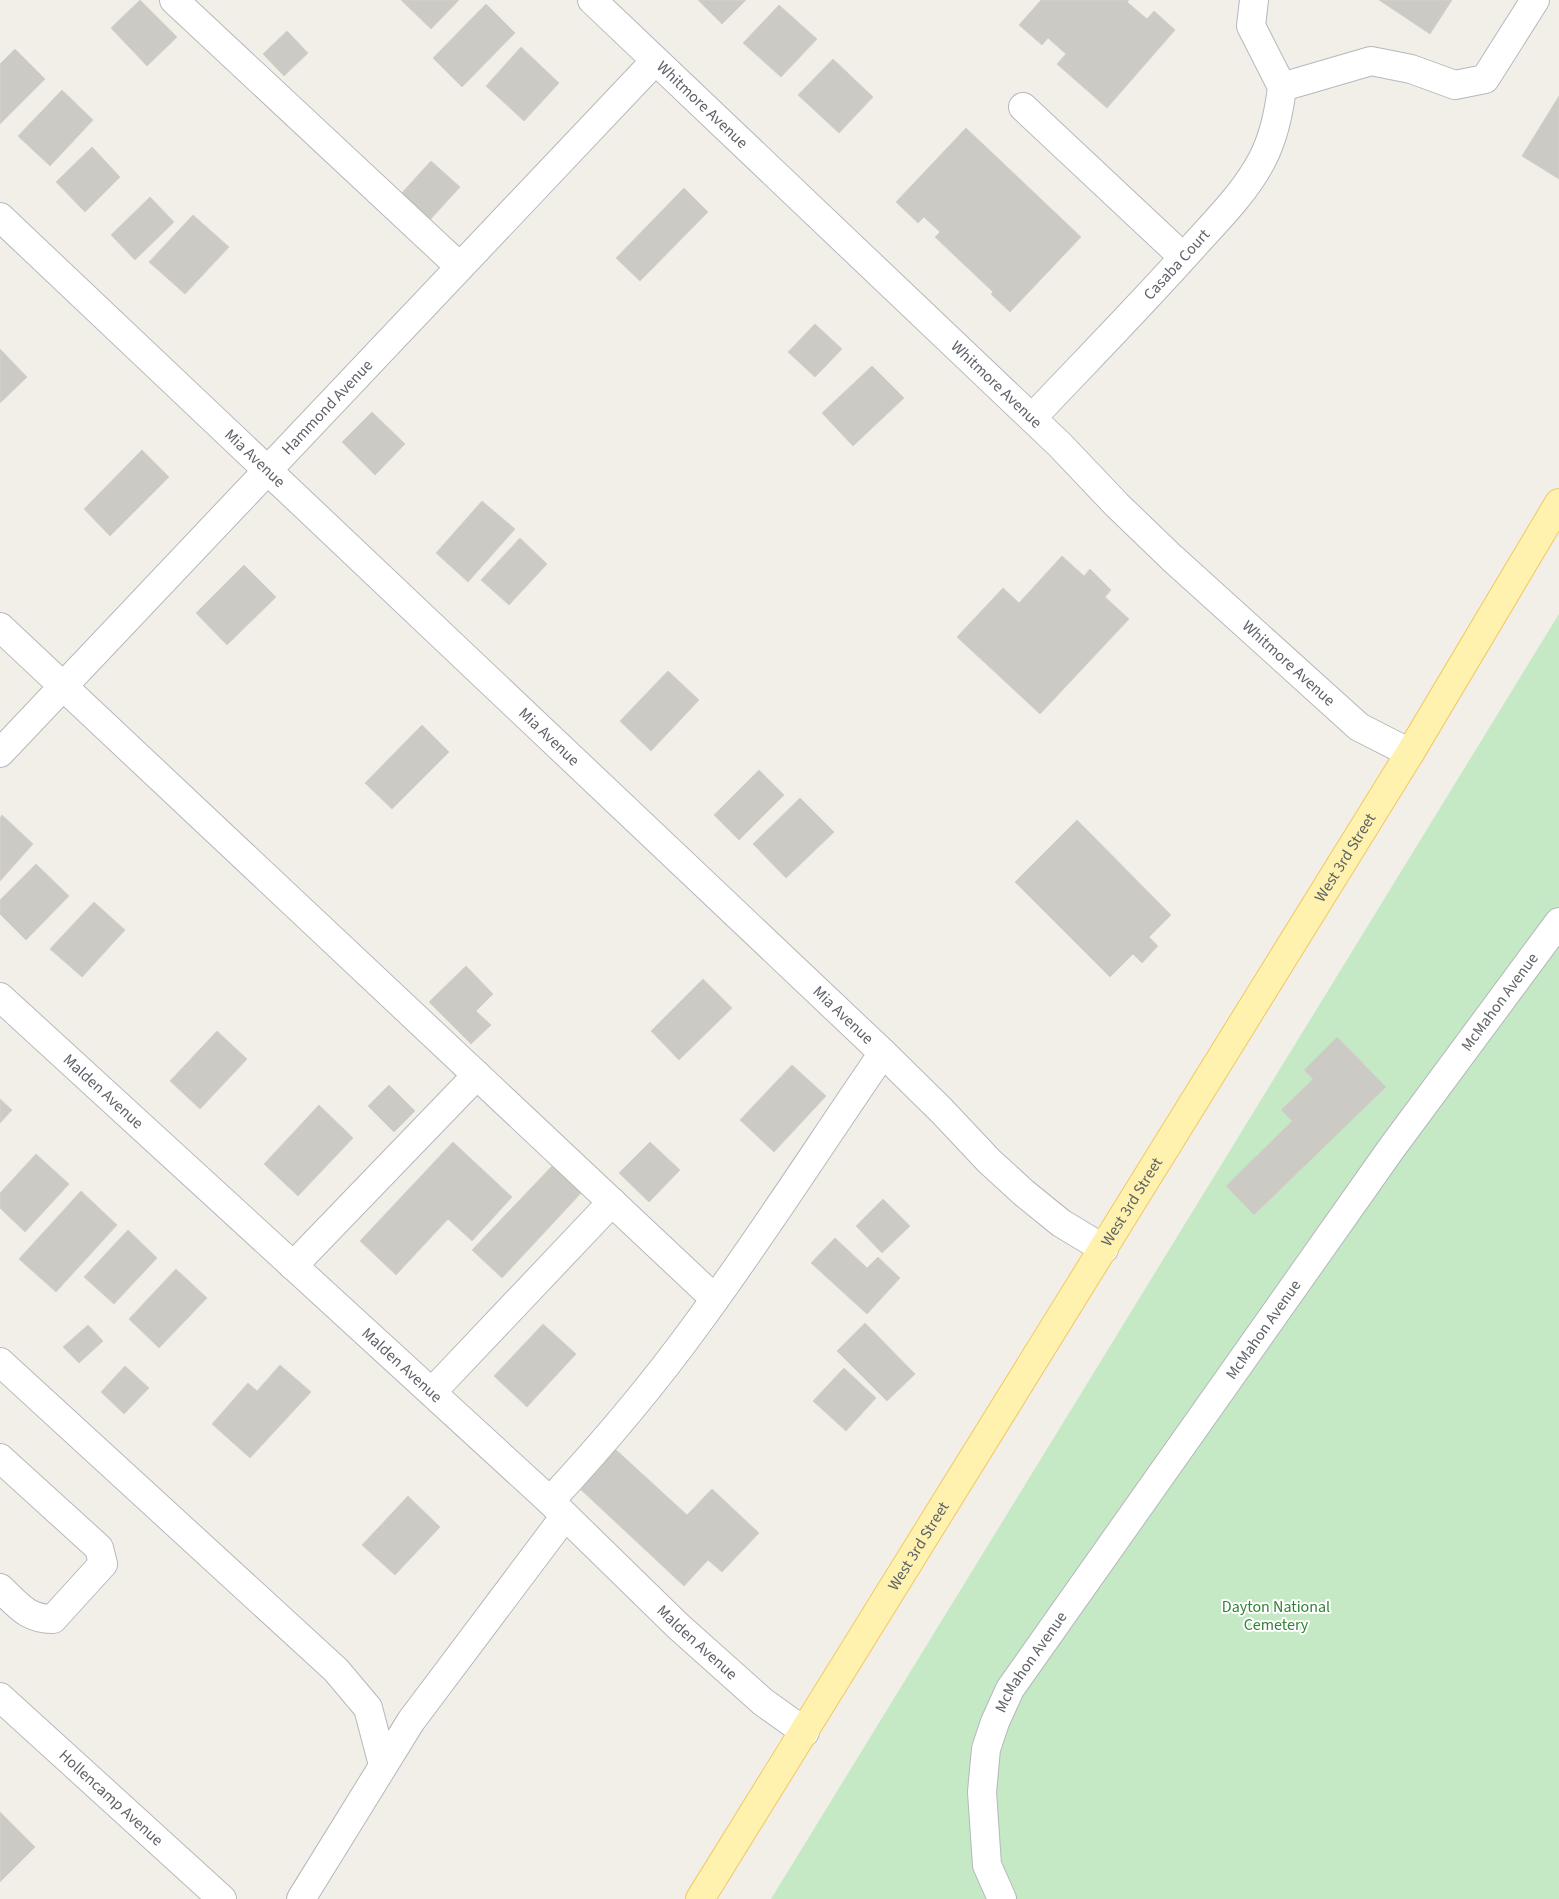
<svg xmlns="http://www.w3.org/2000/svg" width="1559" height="1899" viewBox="0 0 1559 1899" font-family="'Source Sans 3',sans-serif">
	<rect width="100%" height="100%" fill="#f1efe8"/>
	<polygon fill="#c5e8c5" points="1559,614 1559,1899 771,1899"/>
	<g fill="#cccac5" stroke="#d6d1c6">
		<polygon points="140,0 177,37 147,66 111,28"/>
		<polygon points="401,0 459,0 431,29"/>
		<polygon points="698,0 746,0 722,24"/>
		<polygon points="1041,0 1129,0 1127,2 1147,19 1154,11 1175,30 1107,108 1057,64 1066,54 1048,38 1042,45 1019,25"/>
		<polygon points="1379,0 1452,0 1430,34"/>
		<polygon points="486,4 515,33 462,87 433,58"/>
		<polygon points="779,5 817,39 781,77 743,43"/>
		<polygon points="287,31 308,53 284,76 263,54"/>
		<polygon points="521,47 559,83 524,121 486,86"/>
		<polygon points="15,49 45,79 0,124 0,64"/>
		<polygon points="833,59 873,97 839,133 798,95"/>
		<polygon points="62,90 93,120 50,166 18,136"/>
		<polygon points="1559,96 1559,179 1522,156"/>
		<polygon points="966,128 1081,237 1010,312 991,294 993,292 935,237 940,232 924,217 918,223 896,202"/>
		<polygon points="92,147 120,177 85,212 56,182"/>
		<polygon points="431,161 460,187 428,222 399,196"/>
		<polygon points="684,188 708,212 640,281 616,258"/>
		<polygon points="150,197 174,222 135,260 111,235"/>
		<polygon points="193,215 229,247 185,294 149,262"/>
		<polygon points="815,324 842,349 815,377 788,352"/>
		<polygon points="0,349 27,377 0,403"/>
		<polygon points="872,366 904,398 853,446 822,413"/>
		<polygon points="372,412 405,444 375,475 342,442"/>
		<polygon points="142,450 169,477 110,536 84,509"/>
		<polygon points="482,501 515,529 468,582 436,553"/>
		<polygon points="520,538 547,564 509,605 481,580"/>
		<polygon points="1062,556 1084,576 1090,569 1111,590 1105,597 1129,619 1040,714 957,637 1003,588 1019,603"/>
		<polygon points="244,565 276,597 227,645 196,613"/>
		<polygon points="668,671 699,700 651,751 620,721"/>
		<polygon points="422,725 449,752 392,809 365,783"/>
		<polygon points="759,770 784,795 739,840 714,815"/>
		<polygon points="800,798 834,832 786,878 753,844"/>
		<polygon points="2,815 33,844 0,881 0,818"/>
		<polygon points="1077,820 1171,915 1149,937 1158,946 1142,963 1133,954 1110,977 1015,882"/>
		<polygon points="36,864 69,896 26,940 0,914 0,900"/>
		<polygon points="94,902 125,930 82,977 50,949"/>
		<polygon points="466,966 493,994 476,1011 491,1025 471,1044 429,1002"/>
		<polygon points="703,979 732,1008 679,1060 651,1031"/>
		<polygon points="217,1031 247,1059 200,1109 170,1081"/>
		<polygon points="1337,1037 1386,1087 1254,1215 1226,1186 1292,1121 1281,1110 1313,1079 1304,1070"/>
		<polygon points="792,1065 826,1096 774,1152 740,1120"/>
		<polygon points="389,1085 415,1111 394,1132 368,1106"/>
		<polygon points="0,1099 12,1110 0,1123"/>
		<polygon points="319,1105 353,1138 298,1196 264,1164"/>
		<polygon points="453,1142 512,1197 472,1241 448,1219 396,1275 360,1241"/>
		<polygon points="650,1142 680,1170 649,1202 619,1173"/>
		<polygon points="36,1154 69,1184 25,1232 0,1208 0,1193"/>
		<polygon points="553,1165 582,1192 502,1278 472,1250"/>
		<polygon points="81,1191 117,1225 56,1292 19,1259"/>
		<polygon points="883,1199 910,1226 882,1253 856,1226"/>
		<polygon points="128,1230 157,1258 114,1304 84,1277"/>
		<polygon points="835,1238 867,1268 878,1257 900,1278 867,1314 811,1263"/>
		<polygon points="176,1269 207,1298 159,1348 129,1319"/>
		<polygon points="865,1323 915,1374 887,1401 837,1351"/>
		<polygon points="543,1324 576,1354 527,1407 494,1376"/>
		<polygon points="88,1325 103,1341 79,1363 63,1347"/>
		<polygon points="280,1365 311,1392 250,1458 212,1424 248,1383 257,1391"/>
		<polygon points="125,1366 149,1388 124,1414 101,1392"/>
		<polygon points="844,1368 876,1398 846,1431 813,1401"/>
		<polygon points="614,1448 687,1515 712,1489 759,1533 722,1572 708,1560 684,1586 578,1487"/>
		<polygon points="408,1496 440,1527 395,1575 362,1545"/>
		<polygon points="0,1812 35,1847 0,1882"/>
	</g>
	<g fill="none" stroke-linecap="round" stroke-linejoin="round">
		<g stroke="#b5b8bc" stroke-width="30">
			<g id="minor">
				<polyline points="174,0 460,267"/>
				<path id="s1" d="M592,0L1060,445L1117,505L1172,558L1359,727L1410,753"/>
				<polyline points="1254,0 1251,26 1282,87"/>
				<polyline points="1282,87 1371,61 1411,69 1455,85 1485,79 1535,0"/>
				<polyline points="1023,107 1183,257"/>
				<path id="s2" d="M0,217L883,1053L942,1111L989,1161L1024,1193L1061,1223L1104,1249"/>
				<path id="s3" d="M1032,418C1085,362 1139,307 1191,249C1216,221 1244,194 1262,160C1274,137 1279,113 1282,87"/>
				<polyline points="0,627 715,1299"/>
				<path id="s4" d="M0,753L655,61"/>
				<path id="s5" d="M0,997L550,1501L678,1626L763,1702L805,1732"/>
				<polyline points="293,1266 477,1075"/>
				<polyline points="0,1362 336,1670 368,1708 383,1765"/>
				<polyline points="432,1392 612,1202"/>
				<path d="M0,1458L99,1548L103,1564L53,1619C27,1619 18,1605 0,1588"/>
				<path d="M550,1501C602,1445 652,1386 697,1324C762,1236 821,1143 883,1053"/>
				<path id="s6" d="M0,1697L222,1899"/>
				<polyline points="301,1899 411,1721 565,1516"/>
				<path id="s7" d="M1002,1899L987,1865L982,1792L986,1749L995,1722L1010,1689L1391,1149L1559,922"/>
			</g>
		</g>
		<g stroke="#f2c960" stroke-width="30">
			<g id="major">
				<path id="s8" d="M700,1899L1410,753L1559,503"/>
			</g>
		</g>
		<use href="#minor" stroke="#fff" stroke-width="28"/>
		<use href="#major" stroke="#fff2af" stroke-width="28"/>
	</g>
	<g text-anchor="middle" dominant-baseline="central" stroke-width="4" stroke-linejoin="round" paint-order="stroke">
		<g font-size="16" fill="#5f6368" stroke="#fff">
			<text stroke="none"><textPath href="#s1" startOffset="152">Whitmore Avenue</textPath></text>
			<text stroke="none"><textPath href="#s3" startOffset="211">Casaba Court</textPath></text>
			<text stroke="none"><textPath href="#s1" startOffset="558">Whitmore Avenue</textPath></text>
			<text stroke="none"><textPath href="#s4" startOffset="476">Hammond Avenue</textPath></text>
			<text stroke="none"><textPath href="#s2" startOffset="351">Mia Avenue</textPath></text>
			<text stroke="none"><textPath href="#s1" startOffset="962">Whitmore Avenue</textPath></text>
			<text stroke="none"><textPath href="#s2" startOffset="756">Mia Avenue</textPath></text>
			<text stroke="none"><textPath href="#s8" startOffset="1225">West 3rd Street</textPath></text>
			<text stroke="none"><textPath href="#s7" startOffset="1062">McMahon Avenue</textPath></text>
			<text stroke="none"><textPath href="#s2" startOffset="1161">Mia Avenue</textPath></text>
			<text stroke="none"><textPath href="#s5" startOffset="140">Malden Avenue</textPath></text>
			<text stroke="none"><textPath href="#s8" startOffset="820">West 3rd Street</textPath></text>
			<text stroke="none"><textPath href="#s7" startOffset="658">McMahon Avenue</textPath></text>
			<text stroke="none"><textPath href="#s5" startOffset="545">Malden Avenue</textPath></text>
			<text stroke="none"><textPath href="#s8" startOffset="415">West 3rd Street</textPath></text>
			<text stroke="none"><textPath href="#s5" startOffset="950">Malden Avenue</textPath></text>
			<text stroke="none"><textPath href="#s7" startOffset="252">McMahon Avenue</textPath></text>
			<text stroke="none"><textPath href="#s6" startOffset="150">Hollencamp Avenue</textPath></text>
		</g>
		<g font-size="16" fill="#348238" stroke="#fff">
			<text x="1276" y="1607">Dayton National<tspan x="1276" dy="18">Cemetery</tspan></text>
		</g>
	</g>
</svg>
